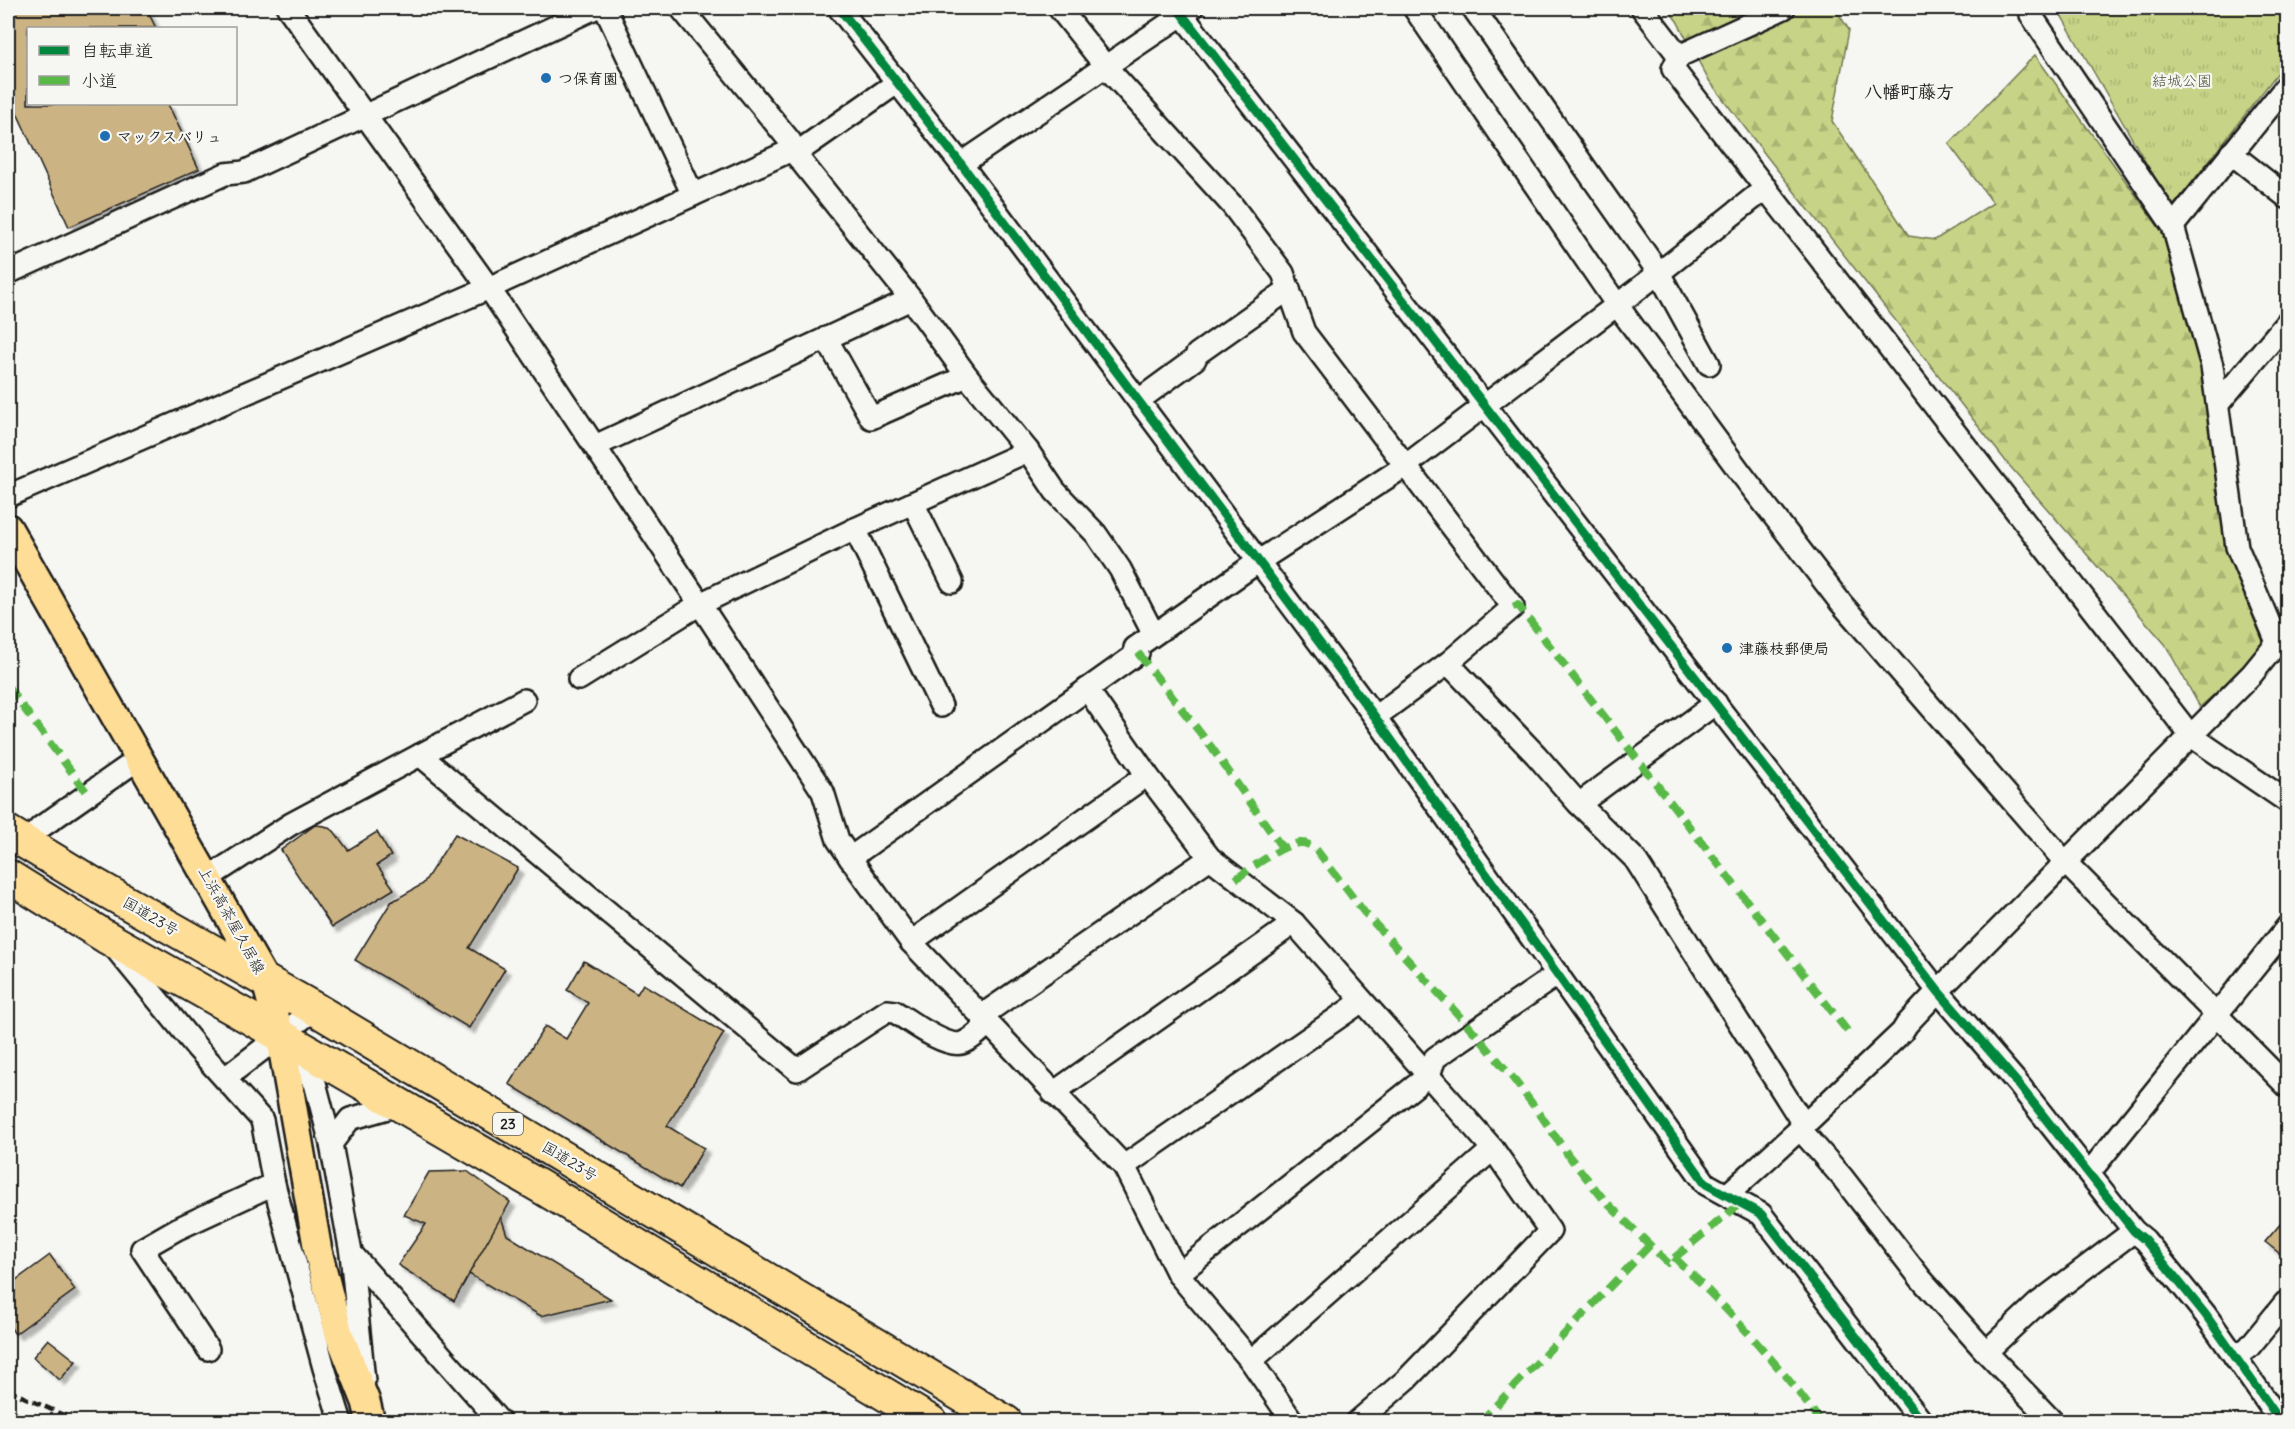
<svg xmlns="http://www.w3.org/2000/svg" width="2295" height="1429" viewBox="0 0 2295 1429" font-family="Delius,'Klee One',sans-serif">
	<defs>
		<pattern id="forest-firs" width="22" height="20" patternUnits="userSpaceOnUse" patternTransform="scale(1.5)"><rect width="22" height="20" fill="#c7d386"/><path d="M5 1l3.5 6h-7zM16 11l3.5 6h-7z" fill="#aab573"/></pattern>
		<pattern id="park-tufts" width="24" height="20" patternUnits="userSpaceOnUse" patternTransform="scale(1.5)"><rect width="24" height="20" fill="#c7d386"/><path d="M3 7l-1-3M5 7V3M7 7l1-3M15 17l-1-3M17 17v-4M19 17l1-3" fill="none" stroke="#aab573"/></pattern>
		<filter id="shadow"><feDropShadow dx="5.5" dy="5.5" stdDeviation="1.5" flood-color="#0004"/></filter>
	</defs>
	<rect width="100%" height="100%" fill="#f6f6f2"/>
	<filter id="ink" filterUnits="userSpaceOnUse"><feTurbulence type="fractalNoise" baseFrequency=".0167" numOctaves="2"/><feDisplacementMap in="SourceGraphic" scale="12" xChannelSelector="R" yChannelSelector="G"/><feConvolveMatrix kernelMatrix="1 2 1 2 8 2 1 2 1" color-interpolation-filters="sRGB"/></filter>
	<g filter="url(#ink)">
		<polygon fill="url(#forest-firs)" stroke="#727851" stroke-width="1.5" points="1667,8 1835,8 1849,30 1832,121 1909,236 1935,240 1993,203 1949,144 2035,55 2168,240 2202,367 2227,552 2264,644 2244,668 2200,707 2165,644 2008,464 1768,158 1708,79 1677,21"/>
		<polygon fill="url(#park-tufts)" stroke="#727851" stroke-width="1.5" points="2057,8 2287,8 2287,61 2172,208"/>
		<g fill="#cbb383" stroke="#1c1c1c" stroke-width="1.5" filter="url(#shadow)">
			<polygon points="8,8 146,8 156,28 28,28 28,104 168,104 199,169 69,227 8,93"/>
			<polygon points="315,825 325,826 334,831 348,850 377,832 391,856 377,865 394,889 332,927 281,850"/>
			<polygon points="455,834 518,868 469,948 505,969 469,1028 355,960 391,902 423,884"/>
			<polygon points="584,961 637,994 643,984 724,1033 667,1126 704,1148 680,1188 509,1084 545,1026 566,1039 588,1003 567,990"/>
			<polygon points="467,1171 510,1202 454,1301 398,1265 426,1224 404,1215 429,1172"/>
			<polygon points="2288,1215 2288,1260 2265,1242"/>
			<polygon points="501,1217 507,1235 611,1299 541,1316 469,1274"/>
			<polygon points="50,1255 75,1290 15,1334 8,1324 8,1286"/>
			<polygon points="48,1339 76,1361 60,1380 33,1357"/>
		</g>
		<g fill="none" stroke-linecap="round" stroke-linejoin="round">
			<g stroke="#1c1c1c" stroke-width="26">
				<g id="minor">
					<polyline points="288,8 489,288 700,604 823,792 838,840 850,858 911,942 1124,1166 1178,1274 1251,1361 1293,1422"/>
					<polyline points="605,8 693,195"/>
					<polyline points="839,8 961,164 1375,717 1706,1184 1761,1214 1922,1422"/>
					<polyline points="1059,8 1106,67 1232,205 1283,273 1304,332 1513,607 1448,663 1375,717"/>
					<polyline points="1177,8 1938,991 2019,1085 2134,1231 2145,1240 2205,1314 2281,1422"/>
					<polyline points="1414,8 1617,305 1743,476 1841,603 2065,862 2288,1087"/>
					<polyline points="1473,8 1659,273 1709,364"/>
					<polyline points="1642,8 1679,56 1673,69 2190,735 2288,802"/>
					<polyline points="2031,15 2173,226 2212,366 2237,547 2277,642"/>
					<polyline points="1679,56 1784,8"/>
					<polyline points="792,150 911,299 967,376 1028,451 1055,491 1096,534 1120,569 1153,633"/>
					<polyline points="2231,153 2288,198"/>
					<polyline points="795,154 898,82"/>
					<polyline points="961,164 1192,8"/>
					<polyline points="2173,226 2288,84"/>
					<polyline points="8,273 225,174 244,172 595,8"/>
					<polyline points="826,338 871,418 967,376"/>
					<polyline points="1139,400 1195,359 1197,354 1289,289"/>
					<polyline points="2218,404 2288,321"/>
					<polyline points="595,446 911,299"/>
					<polyline points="8,496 489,288 792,150 790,141 681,8"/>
					<polyline points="913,503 952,582"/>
					<polyline points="855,529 941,706"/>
					<polyline points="1448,663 1536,755 1577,802 1635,859 1804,1125"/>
					<polyline points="579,679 700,604 855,529 1028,451"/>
					<polyline points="1087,689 1147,775 1210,858 1294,923 1493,1149 1550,1231 1407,1379 1357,1422"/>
					<polyline points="420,755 524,700"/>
					<polyline points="1579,804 1716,703"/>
					<polyline points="26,843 41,827 140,758"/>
					<polyline points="850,858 1138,653 1135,648 1259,561 1405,466 1659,273 1766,188"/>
					<path d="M208,878L291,824L420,755L797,1070L887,1011L895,1012C910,1021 945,1048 962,1043C972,1040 981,1030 989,1023"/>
					<polyline points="911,942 1147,775"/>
					<polyline points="116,949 198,1049 262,1120 274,1184 324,1368 341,1422"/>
					<polyline points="981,1016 1210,858"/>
					<polyline points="288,1045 315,1083 331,1144 351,1253 364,1381"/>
					<polyline points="225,1078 315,1009"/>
					<polyline points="1053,1093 1294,923"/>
					<polyline points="1800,1129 1842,1177 1921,1279 1986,1352 2053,1422"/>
					<polyline points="331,1144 350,1119 398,1105"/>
					<polyline points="1124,1166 1362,1001"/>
					<polyline points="2089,1173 2288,926"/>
					<polyline points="1727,1195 1800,1129 1902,1032 1907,1024 1938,991 2252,674 2288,630"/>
					<polyline points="351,1253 500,1422"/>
					<polyline points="1178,1274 1429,1075 1435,1058 1558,974"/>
					<polyline points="208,1349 142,1249 177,1229 274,1184"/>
					<polyline points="1986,1352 2037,1304 2134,1231"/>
					<polyline points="2235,1357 2249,1347 2285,1303"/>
					<polyline points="1251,1361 1493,1149"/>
				</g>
			</g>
			<g stroke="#1c1c1c" stroke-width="32">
				<polyline id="major" points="8,528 266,982 280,1035 318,1251 339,1334 366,1402 371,1422"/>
			</g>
			<g stroke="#1c1c1c" stroke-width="36">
				<g id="highway">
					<polyline points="8,832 92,883 315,1009 1006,1422"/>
					<polyline points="8,876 106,937 280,1035 539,1186 931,1422"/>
				</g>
			</g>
			<use href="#minor" stroke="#f6f6f2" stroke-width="21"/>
			<use href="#major" stroke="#fedd96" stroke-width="27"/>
			<use href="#highway" stroke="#fedd96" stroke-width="32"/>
			<polyline stroke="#1c1c1c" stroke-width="4.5" stroke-dasharray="9 4.5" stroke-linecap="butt" points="8,1390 79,1422"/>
			<g stroke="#58b947" stroke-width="8" stroke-dasharray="15 8" stroke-linecap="butt">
				<polyline points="1513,607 1518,605 1848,1032"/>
				<polyline points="1138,653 1212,748 1283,849"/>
				<polyline points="8,687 88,794"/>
				<path d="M1236,879C1250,869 1285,842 1302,843C1306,843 1312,846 1315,848L1364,912L1474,1032L1512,1077L1540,1114L1568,1155L1605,1201L1668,1263L1741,1203"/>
				<path d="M1674,1257C1728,1309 1777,1362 1821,1422"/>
				<polyline points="1480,1422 1650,1245"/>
			</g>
			<g stroke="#f6f6f2" stroke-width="13">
				<g id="cycleway">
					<polyline points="839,8 961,164 1375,717 1706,1184 1761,1214 1922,1422"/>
					<polyline points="1177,8 1938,991 2019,1085 2134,1231 2145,1240 2205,1314 2281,1422"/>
				</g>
			</g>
			<use href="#cycleway" stroke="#00873e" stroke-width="9"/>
		</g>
	</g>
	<g fill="#1f6fb2" stroke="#f6f6f2" stroke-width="2">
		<circle cx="546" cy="78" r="6"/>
		<circle cx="105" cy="136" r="6"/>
		<circle cx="1727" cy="648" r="6"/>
	</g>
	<g text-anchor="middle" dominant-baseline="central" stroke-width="4.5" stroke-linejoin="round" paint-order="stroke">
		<rect fill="#f6f6f2" stroke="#5d5d5c" stroke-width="1.5" x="493" y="1113" width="30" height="22" rx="4.5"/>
		<g font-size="14" font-weight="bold" fill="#1c1c1c">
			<text x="508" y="1124">23</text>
		</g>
		<g font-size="15" font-weight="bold" fill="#1c1c1c" stroke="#f6f6f2" text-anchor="start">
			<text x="558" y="78">つ保育園</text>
			<text x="117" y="136">マックスバリュ</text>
			<text x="1739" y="648">津藤枝郵便局</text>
		</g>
		<g font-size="15" fill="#4f533c" stroke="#f6f6f2">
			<text x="2182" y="80">結城公園</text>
		</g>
		<g font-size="15" fill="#1c1c1c" stroke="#f6f6f2">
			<text transform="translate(151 916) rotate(30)">国道23号</text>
			<text transform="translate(232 920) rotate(61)">上浜高茶屋久居線</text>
			<text transform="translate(570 1161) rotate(31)">国道23号</text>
		</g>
		<g font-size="18" font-weight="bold" fill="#1c1c1c" stroke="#f6f6f2">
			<text x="1909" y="91">八幡町藤方</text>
		</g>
	</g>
	<rect width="2295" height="1429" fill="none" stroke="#f6f6f2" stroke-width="30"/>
	<rect x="15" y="15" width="2265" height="1399" fill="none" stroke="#1c1c1c" stroke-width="2" filter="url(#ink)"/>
	<rect x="27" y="27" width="210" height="78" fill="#f6f6f2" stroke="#9f9f9c" stroke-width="1.5"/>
	<rect x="39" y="46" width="30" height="9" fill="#00873e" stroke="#9f9f9c" stroke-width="1.5"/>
	<text x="81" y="57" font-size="18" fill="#1c1c1c">自転車道</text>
	<rect x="39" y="76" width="30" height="9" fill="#58b947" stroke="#9f9f9c" stroke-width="1.5"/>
	<text x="81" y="87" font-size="18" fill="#1c1c1c">小道</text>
</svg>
